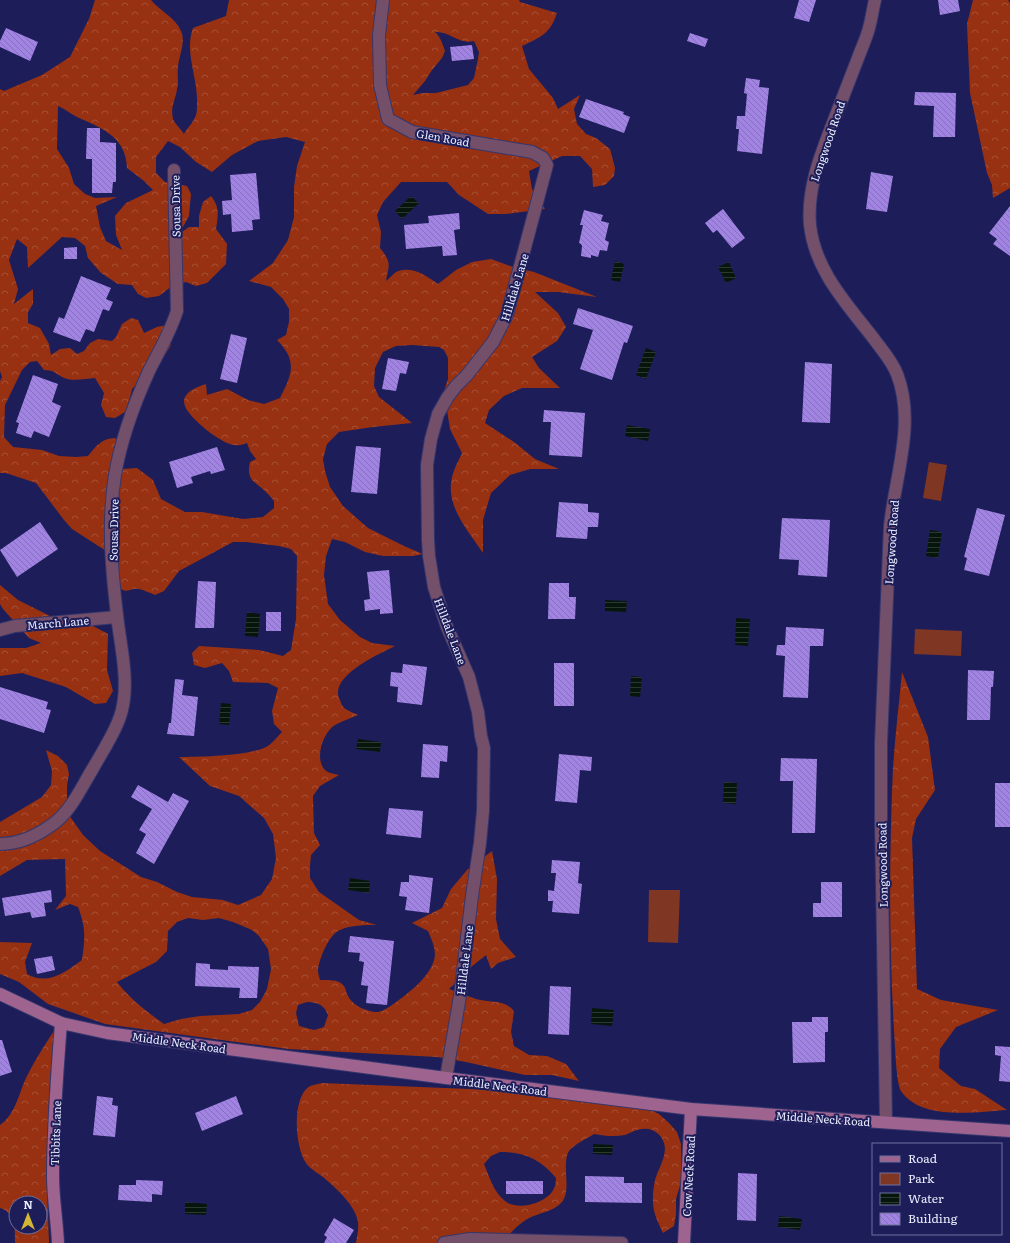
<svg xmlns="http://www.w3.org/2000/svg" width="1010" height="1243" viewBox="0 0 1010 1243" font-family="Literata,serif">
	<defs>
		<pattern id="forest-crowns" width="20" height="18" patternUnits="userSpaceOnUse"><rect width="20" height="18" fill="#973112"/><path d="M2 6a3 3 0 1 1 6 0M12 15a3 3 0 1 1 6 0" fill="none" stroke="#a64f35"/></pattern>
		<pattern id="water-rules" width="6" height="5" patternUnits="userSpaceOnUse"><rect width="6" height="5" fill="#07160d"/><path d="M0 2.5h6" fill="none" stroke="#2b3831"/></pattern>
		<pattern id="building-back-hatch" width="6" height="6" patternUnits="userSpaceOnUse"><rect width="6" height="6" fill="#a183e4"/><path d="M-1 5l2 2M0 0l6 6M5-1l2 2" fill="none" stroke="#8671b6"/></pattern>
	</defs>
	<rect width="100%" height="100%" fill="#1d1d5a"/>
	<g fill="url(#forest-crowns)" fill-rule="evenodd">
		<path d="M95,0H151C160,11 175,17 181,31C186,42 179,55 178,67C177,74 179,82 177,89C176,99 170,106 173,119C175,124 181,129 184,134C187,128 194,122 196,115C197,112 197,107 197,103C198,77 184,53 193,28L226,16L229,0H519L520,2L557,13C550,34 541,37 522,46L529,69L553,98L558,109L580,95L574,109L577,124L586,134L596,138L610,149L615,168L614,176L605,185L593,187L592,169L580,156H562L529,171L532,189L545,209L506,214H488L459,195L447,182H401L383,202L377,215L381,232L380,248C392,263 389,264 386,281C389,279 393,274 396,272C411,265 427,276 438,284L456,270L472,262L491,259L513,267L534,272L597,297L558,292H535L558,313L566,327L557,341L532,357L539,368L560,388H522L504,396L489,410L485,423L514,442L535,459L559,469H530L510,475L491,493L483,520V553C469,532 448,509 451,483C452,472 458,462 462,453L450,429L444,391L448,379V358L444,350L439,347L412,345L396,346L383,352L375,368L374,386L379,397L412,423L373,427L339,432L327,444L323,459L325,471L330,487L343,506L368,528L404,546L423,554L413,556H383L365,552L345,542L332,539L326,556L324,575L328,604L340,620L360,637L372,643L395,646C379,654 327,677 340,700C341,703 342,706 344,708C348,711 354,713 358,715C351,718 342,721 335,725C323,732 314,759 325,770C328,773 335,774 339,775L320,786L313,796L314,833L320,845L311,855L310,866V878L319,892L359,920L377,925C365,925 351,925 340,930C329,934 319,959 318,970C318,973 319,977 320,980C327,980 338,979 343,985C346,988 346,993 348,996C352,1005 367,1012 377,1012C385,1013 415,988 421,981C425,977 431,969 433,963C438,952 432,941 428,931L412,923L442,908L451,889L467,870L492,851L497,879L496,919L500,939L516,957L498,963L491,969L486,955L471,967L449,989C458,992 467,996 476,999C490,1003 504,999 514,1011L511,1032L514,1046L529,1055L547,1056L566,1064L579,1081L552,1075H525L466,1062L437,1057L288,1049L105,1024L48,1004L19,982L0,974V942L32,943L25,962L27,974C47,986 66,972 82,960C85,938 86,928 78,907L70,904L55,910L66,896L65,859L27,860L0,876V822L42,797L51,785L52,771L46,750L58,756L67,765L69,774L67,785V800L71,818L83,835L100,851L141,877L157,882L177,892L192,897L223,900L238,905L261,895L272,879L276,858L273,834L264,818L239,796L210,786L179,757C200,757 248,756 266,747C272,744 277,737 282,732L274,724L272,711L278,688L268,683L233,682L229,671L222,663L205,668L194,665L192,653L199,646L259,650L283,656L291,650L296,619L297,556L291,549L279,546L246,542H233L179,571L164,591L155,595C150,593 144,590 139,589C130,587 127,596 118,586L117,558L72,529L64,520L36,483L6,473H0V381L2,377L0,371V89L4,91L42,75L70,57L89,19ZM435,32C450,31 459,45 474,41L479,52L478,59L474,78L468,85L436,93H422L413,95L425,81L432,70L442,58L445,51C443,45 440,36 435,32ZM58,106C65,109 71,114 77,117C101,128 126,136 127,168L144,181L153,190L126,203L115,216L116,235L122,250L106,241L100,227L96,206L117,197L95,198L85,194L74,184L69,168L57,149ZM286,137L305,142L297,166L294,187V217L288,240L273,263L249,281L271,287L283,299L289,309V322L286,335L277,340C298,361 292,375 280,398L264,404L248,400L227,389L207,395L206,384C197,387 180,393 185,406C189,418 222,445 235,445C239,446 244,444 247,443L250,451L256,459L250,462C246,480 254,481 265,491C268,494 271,497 274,501V508L263,517L243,519L202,512H185L161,499L153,480L137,468L123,469L120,444L115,438C102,438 95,447 88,456L76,457L59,456L42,450L13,447L4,437L5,405L22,370L30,362L37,361L44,370C56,371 53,372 62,377C71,382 85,379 95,378L104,393L101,405L106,417L115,418L125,412L129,401L132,389L163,358L170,347L173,336L167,325L157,327L144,333L138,320L131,318L122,324L116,337L112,341L98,339L90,343L84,351L77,354L70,348L60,349L51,355L49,344L40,328L28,323V312L33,304V289L14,304L18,289L9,260L17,239L27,247L28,268L62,237L75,238L85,246L88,258L101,273L118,284L132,285L138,294L146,298L159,296L172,286L186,282L196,286L207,283L226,264L227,244L216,229C218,216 220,207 211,196L203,202L199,216V227H189L179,234L189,216L191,194L187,186L165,182L156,173V157L168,141L180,147L196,162L212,172L232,155L258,141ZM188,918L203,920L219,918L233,922L252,930L259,936L268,949L271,969L267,989L260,1002L252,1010L239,1014L200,1016L181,1019L164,1024C146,1011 131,1000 117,982L156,962L167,951L168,931L177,922ZM307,1002C318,1002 324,1005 328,1015L324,1027L314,1030L299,1026L296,1013L298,1005Z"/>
		<polygon points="973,0 1008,0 1010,3 1010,188 993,198 992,185 987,173 970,93 967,24"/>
		<polygon points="0,585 18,600 54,618 93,626 108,634 107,670 113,691 106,703 95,704 66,687 22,673 0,676 0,648 26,648 41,643 29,638 3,609 0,604"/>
		<path d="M902,672L928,737L935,790L916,819L912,838L917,989L941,1000L998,1010L956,1027L940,1049L939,1068L961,1086L975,1089L1007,1110C976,1112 921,1121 901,1091C896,1083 895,1043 894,1031C889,944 889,856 893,768C895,736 899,704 902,672Z"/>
		<path d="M54,1031L49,1095L47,1186L49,1243H15C15,1229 16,1213 0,1208V1125C16,1114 19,1092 27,1076C35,1060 44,1046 54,1031ZM16,1203H40V1227H16Z"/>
		<path d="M322,1083L494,1090L647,1108L659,1114L669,1123L677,1132L681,1144V1182L676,1199V1214L674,1226L663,1233C657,1220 652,1211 653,1196C653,1191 654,1185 655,1180C659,1166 671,1151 661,1137C658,1133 654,1130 648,1129C639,1128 633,1132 625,1135C615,1137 604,1136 594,1134C588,1138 573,1145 569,1151C561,1164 572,1190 562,1202C555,1211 539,1213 529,1218C518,1224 510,1233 502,1243H356C357,1236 359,1229 358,1222C356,1206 335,1187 323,1177C318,1173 310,1169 306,1163C295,1148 291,1097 310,1086C313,1085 318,1084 322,1083ZM500,1152C524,1152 540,1159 556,1178C556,1183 555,1188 552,1192C543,1204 517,1211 505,1201C494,1193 489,1176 484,1164L491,1156Z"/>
	</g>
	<g fill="#7f3622">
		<polygon points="929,462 947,465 941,501 923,498"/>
		<polygon points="915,629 962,631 961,656 914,654"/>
		<polygon points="649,890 680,890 678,943 648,942"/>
	</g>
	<g fill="url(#water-rules)">
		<polygon points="411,196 419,203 402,219 395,211"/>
		<polygon points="615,261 624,264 620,282 611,280"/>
		<polygon points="729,262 736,278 726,283 718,267"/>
		<polygon points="646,348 656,352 646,379 636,375"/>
		<polygon points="627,425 650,429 648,441 625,436"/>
		<polygon points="930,530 942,532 938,558 926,556"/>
		<polygon points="605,600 627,601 626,612 605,611"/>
		<polygon points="247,612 260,614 258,637 245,636"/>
		<polygon points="736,618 750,619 748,646 735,645"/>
		<polygon points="631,676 642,677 640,697 630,696"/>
		<polygon points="221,703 231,704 229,725 219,724"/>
		<polygon points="358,739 381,742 380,752 356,749"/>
		<polygon points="724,782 737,783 736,804 723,803"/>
		<polygon points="350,878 370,881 369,893 348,890"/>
		<polygon points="592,1008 614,1010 612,1026 591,1024"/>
		<polygon points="593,1144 613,1145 612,1155 593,1154"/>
		<polygon points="185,1202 207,1204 206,1215 185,1214"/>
		<polygon points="779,1216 802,1219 800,1230 778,1227"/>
	</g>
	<g fill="url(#building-back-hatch)">
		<polygon points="799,0 816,0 809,22 794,18"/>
		<polygon points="938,0 958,0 960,11 940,15"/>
		<polygon points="6,28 38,42 30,61 0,47 0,41"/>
		<polygon points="690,33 708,39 705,47 687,41"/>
		<polygon points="472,45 474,59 452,61 450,47"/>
		<polygon points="746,78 760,80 759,87 769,88 762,154 737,151 739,129 736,129 737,116 745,116 747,94 744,93"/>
		<polygon points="915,92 956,93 955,137 933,137 934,106 914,105"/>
		<polygon points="586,99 624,112 623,114 630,117 624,133 579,117"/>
		<polygon points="87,128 100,128 100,142 116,143 116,182 113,182 112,193 92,193 92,159 86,159"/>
		<polygon points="871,172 893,176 887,212 866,209"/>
		<polygon points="256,173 260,219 252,220 253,230 232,232 231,214 223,215 222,201 232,200 230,175"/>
		<polygon points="1010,206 1010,256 993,244 997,239 989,233"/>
		<polygon points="723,209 745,238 732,248 717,230 713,233 705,223"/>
		<polygon points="584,210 603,215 601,221 609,223 605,240 609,242 607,251 600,250 598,257 591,255 591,258 581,256 582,246 581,244 579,243 583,225 580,225"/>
		<polygon points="459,213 460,229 454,230 457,255 443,256 442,246 406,249 404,225 429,223 428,216"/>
		<polygon points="77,247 77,259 64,259 64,248"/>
		<polygon points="81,276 111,288 106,299 113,302 109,311 103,309 94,332 86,329 80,342 53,332 59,317 64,319"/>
		<polygon points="578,308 633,326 627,343 624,342 612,380 580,369 593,330 573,324"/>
		<polygon points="231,334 247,338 237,383 220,379"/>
		<polygon points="388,358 409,362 406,374 400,373 396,391 382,389"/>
		<polygon points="805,362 832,364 830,423 802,422"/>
		<polygon points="33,375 58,384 52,402 61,406 49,437 34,431 31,438 16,433 19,423 16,422"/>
		<polygon points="544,410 585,413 582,457 549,455 551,422 543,422"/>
		<polygon points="356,446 381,448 377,494 351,492"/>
		<polygon points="217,447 225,470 211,474 210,471 191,477 193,483 177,488 169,462"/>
		<polygon points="559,502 588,504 588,512 599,513 598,527 588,527 587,539 556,537"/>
		<polygon points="977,508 1005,515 989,576 964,570 967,558 964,557"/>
		<polygon points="782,518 830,520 827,577 798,575 799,560 779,559"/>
		<polygon points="40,522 58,549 17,577 0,550"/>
		<polygon points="389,570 393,613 380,614 380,609 365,611 364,600 370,599 367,572"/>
		<polygon points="198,581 216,582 214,628 195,628"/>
		<polygon points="549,583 569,583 569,597 576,597 575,619 548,619"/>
		<rect x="266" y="612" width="15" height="19"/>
		<polygon points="786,627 824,629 823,646 810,646 808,698 783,697 785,656 776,655 777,645 785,645"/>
		<rect x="554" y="663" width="20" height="43"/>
		<polygon points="403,664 427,667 422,705 397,702 398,687 390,686 391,672 402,673"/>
		<polygon points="968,670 994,671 993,687 991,687 990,720 967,720"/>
		<polygon points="175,679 184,680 182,695 198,697 194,736 167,734 169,723 171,723"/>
		<polygon points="0,687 48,702 46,709 51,710 44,733 0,719"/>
		<polygon points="423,744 448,746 447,762 440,761 439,778 421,777"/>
		<polygon points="559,754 592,757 591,771 580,770 577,803 555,801"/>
		<polygon points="781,758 817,759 815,833 792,833 793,781 780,781"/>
		<rect x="995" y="783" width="15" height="44"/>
		<polygon points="138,785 168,802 173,793 189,801 154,864 136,853 146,834 139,830 152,809 131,797"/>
		<polygon points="389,808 423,811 421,838 386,834"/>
		<polygon points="552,860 580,862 578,883 582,884 579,914 552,912 553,901 548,901 548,890 554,891 556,873 551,873"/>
		<polygon points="409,875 433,878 429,913 405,910 407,897 399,896 401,882 409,882"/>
		<polygon points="821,882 842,882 842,917 813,917 813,903 821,903"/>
		<polygon points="51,890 52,902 44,903 46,916 32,918 30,912 5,916 2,898"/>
		<polygon points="350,936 394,941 387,1005 366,1003 368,986 361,985 364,962 359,961 360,953 348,952"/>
		<polygon points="52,956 55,970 37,974 34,959"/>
		<polygon points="196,963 210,964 210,969 228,970 228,966 259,967 257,998 239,998 240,988 195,986"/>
		<polygon points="550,986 571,987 569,1035 548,1034"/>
		<polygon points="812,1017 828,1017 828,1032 825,1032 825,1062 793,1063 792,1022 812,1022"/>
		<polygon points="0,1040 2,1040 12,1072 0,1076"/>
		<polygon points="995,1046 1010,1047 1010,1082 999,1081 1001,1056 995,1055"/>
		<polygon points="97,1096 113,1098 112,1105 118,1106 115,1137 93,1135"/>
		<polygon points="236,1096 243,1114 202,1131 195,1113"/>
		<polygon points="738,1173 757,1174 756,1221 737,1220"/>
		<polygon points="585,1176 624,1177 624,1183 642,1183 642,1203 585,1202"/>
		<polygon points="136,1180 163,1181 162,1195 152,1194 152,1202 118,1200 119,1185 136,1185"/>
		<rect x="506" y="1181" width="37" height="13"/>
		<polygon points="334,1218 354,1230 346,1243 324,1243 327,1237 324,1235"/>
	</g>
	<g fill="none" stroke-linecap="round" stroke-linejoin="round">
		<g stroke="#35366d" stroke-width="14">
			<g id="street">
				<polyline points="383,0 379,35 380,85 388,119 412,132 532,152 543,158 547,165 507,315 493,342 467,375 456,386 447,398 438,414 431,439 427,465 428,540 429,556 434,587 447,627 469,677 478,712 481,736 484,748 483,811 480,843 472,896 460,996 446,1078"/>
				<path d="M875,0C873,8 872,16 870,24C868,35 862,47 858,58C849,81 840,105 831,128C819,159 807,191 810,225C815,271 847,304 874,339C882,350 892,361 897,374C916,423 895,476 890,526L881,743V820L886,1122"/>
				<polyline points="0,630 15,626 117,617"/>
				<path d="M0,844C19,844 38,835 53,824C71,811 81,788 92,770C101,754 111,739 118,722C121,715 123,707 124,699C127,674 121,647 118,623C112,575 107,524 115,475C121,440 134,404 149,371C159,351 170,333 177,311L174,170"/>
				<polyline points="444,1243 470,1239 622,1243"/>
			</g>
		</g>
		<g stroke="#35366d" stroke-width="14">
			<g id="secondary">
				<polyline points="0,994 61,1023 107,1033 446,1078 691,1109 1010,1131"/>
				<path d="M58,1243C57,1221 53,1198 53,1176C53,1125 57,1074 61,1023"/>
				<polyline points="684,1243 691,1109"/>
			</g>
		</g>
		<use href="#street" stroke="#744f6a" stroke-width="12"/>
		<use href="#secondary" stroke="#9e638f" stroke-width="12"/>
	</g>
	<g text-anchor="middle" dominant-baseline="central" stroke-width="4" stroke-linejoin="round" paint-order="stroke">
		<g font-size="11" fill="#e9edfc" stroke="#1d1d5a">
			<text transform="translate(443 137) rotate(10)">Glen Road</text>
			<text transform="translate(827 141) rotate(-71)">Longwood Road</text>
			<text transform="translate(175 206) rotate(-91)">Sousa Drive</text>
			<text transform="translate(514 287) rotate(-73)">Hilldale Lane</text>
			<text transform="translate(113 530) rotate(-89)">Sousa Drive</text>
			<text transform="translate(891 542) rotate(-86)">Longwood Road</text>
			<text transform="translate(58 622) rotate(-5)">March Lane</text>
			<text transform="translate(451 631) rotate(69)">Hilldale Lane</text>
			<text transform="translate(882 865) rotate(-91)">Longwood Road</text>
			<text transform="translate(464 960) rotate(-83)">Hilldale Lane</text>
			<text transform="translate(179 1042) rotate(8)">Middle Neck Road</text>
			<text transform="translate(500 1085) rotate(7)">Middle Neck Road</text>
			<text transform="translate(823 1118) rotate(4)">Middle Neck Road</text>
			<text transform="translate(55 1133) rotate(-88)">Tibbits Lane</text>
			<text transform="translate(688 1176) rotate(-87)">Cow Neck Road</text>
		</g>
	</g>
	<rect x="872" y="1143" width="130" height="92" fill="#1d1d5a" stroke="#6f709b"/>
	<rect x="880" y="1156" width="20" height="6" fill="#9e638f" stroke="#6f709b"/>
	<text x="908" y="1163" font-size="12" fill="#e9edfc">Road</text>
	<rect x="880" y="1173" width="20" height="12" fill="#7f3622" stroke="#6f709b"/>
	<text x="908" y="1183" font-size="12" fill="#e9edfc">Park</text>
	<rect x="880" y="1193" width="20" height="12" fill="url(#water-rules)" stroke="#6f709b"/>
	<text x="908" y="1203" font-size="12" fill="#e9edfc">Water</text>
	<rect x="880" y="1213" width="20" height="12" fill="url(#building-back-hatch)" stroke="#6f709b"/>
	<text x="908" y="1223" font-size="12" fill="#e9edfc">Building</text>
	<g transform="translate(28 1215)"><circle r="19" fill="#1d1d5a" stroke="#6f709b"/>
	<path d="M0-3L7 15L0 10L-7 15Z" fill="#d2b735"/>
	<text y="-6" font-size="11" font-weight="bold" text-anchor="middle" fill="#e9edfc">N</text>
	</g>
</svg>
